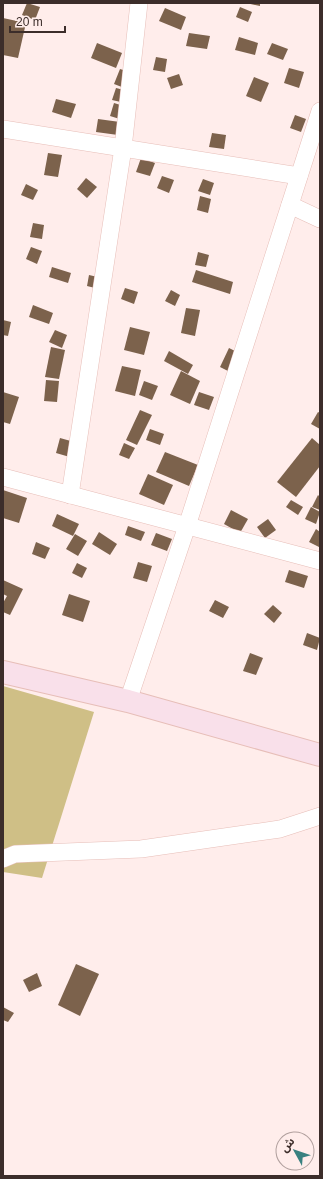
<svg xmlns="http://www.w3.org/2000/svg" width="323" height="1179" viewBox="0 0 323 1179" font-family="Helvetica,'Noto Sans Arabic',sans-serif">
	<rect width="100%" height="100%" fill="#ffedeb"/>
	<polygon fill="#cfbf86" points="3,686 94,712 42,878 3,872"/>
	<g fill="#7c624c">
		<polygon points="27,3 40,7 35,20 22,15"/>
		<polygon points="246,3 260,3 260,6"/>
		<polygon points="240,7 252,12 248,22 236,17"/>
		<polygon points="165,8 186,17 181,30 159,21"/>
		<polygon points="3,18 26,23 18,58 3,55"/>
		<polygon points="189,33 210,36 207,49 186,46"/>
		<polygon points="239,37 258,43 255,55 235,50"/>
		<polygon points="97,43 122,53 116,68 91,58"/>
		<polygon points="272,43 288,49 283,60 267,54"/>
		<polygon points="156,57 167,59 165,72 153,70"/>
		<polygon points="289,68 304,72 299,88 284,83"/>
		<polygon points="120,69 133,73 127,89 114,84"/>
		<polygon points="179,74 183,85 171,89 167,78"/>
		<polygon points="254,77 269,83 261,102 246,96"/>
		<polygon points="116,88 128,91 125,103 112,100"/>
		<polygon points="56,99 76,104 71,118 52,112"/>
		<polygon points="114,103 127,107 123,120 110,116"/>
		<polygon points="295,115 306,119 301,132 290,128"/>
		<polygon points="98,119 120,122 118,135 96,132"/>
		<polygon points="212,133 226,135 224,149 209,147"/>
		<polygon points="48,153 62,155 58,177 44,175"/>
		<polygon points="141,158 155,163 150,176 136,172"/>
		<polygon points="162,176 174,180 169,193 157,188"/>
		<polygon points="86,178 97,187 87,198 77,189"/>
		<polygon points="203,179 214,183 210,195 198,191"/>
		<polygon points="26,184 38,190 33,200 21,195"/>
		<polygon points="200,196 211,199 208,213 197,210"/>
		<polygon points="33,223 44,225 42,239 30,237"/>
		<polygon points="31,247 42,251 37,264 26,259"/>
		<polygon points="198,252 209,255 206,267 195,265"/>
		<polygon points="52,267 71,273 68,283 49,277"/>
		<polygon points="196,270 233,282 230,294 192,282"/>
		<polygon points="89,275 102,278 99,289 87,286"/>
		<polygon points="125,288 138,292 134,304 121,299"/>
		<polygon points="171,290 180,295 175,306 165,301"/>
		<polygon points="33,305 53,313 49,324 29,317"/>
		<polygon points="186,308 200,310 195,336 181,333"/>
		<polygon points="3,320 11,322 8,336 3,335"/>
		<polygon points="130,327 150,332 144,355 124,350"/>
		<polygon points="55,330 67,335 62,348 49,342"/>
		<polygon points="51,347 65,350 59,379 45,377"/>
		<polygon points="229,348 241,354 232,373 220,367"/>
		<polygon points="169,351 193,365 188,374 164,361"/>
		<polygon points="122,366 141,370 135,396 115,391"/>
		<polygon points="181,371 200,381 190,404 170,395"/>
		<polygon points="46,380 59,381 57,402 44,401"/>
		<polygon points="144,381 158,386 152,400 139,395"/>
		<polygon points="3,392 19,397 10,424 3,422"/>
		<polygon points="199,392 214,397 209,410 194,405"/>
		<polygon points="140,410 152,415 137,445 126,440"/>
		<polygon points="318,412 320,413 320,429 311,424"/>
		<polygon points="150,429 164,434 160,445 146,440"/>
		<polygon points="60,438 85,445 80,460 56,453"/>
		<polygon points="312,438 320,445 320,466 296,497 277,482"/>
		<polygon points="124,443 135,448 129,459 119,455"/>
		<polygon points="165,452 198,465 189,486 156,472"/>
		<polygon points="148,474 173,485 164,505 139,494"/>
		<polygon points="3,490 27,498 19,523 3,518"/>
		<polygon points="318,495 320,497 320,510 312,507"/>
		<polygon points="291,500 303,507 298,515 286,507"/>
		<polygon points="311,507 320,512 316,524 305,519"/>
		<polygon points="231,510 248,519 240,533 224,524"/>
		<polygon points="57,514 79,524 73,536 52,526"/>
		<polygon points="268,519 276,530 265,538 257,527"/>
		<polygon points="128,526 145,532 141,541 125,535"/>
		<polygon points="316,529 320,532 319,547 309,542"/>
		<polygon points="99,532 117,544 110,555 92,544"/>
		<polygon points="156,533 172,539 167,551 151,545"/>
		<polygon points="75,534 87,541 78,556 66,549"/>
		<polygon points="36,542 50,548 45,559 32,554"/>
		<polygon points="138,562 152,566 147,582 133,578"/>
		<polygon points="77,563 87,568 82,578 72,573"/>
		<polygon points="289,570 308,576 304,588 285,582"/>
		<polygon points="3,580 23,589 10,615 3,612 3,603 7,596 3,594"/>
		<polygon points="69,594 90,601 83,622 62,615"/>
		<polygon points="215,600 229,607 223,618 209,611"/>
		<polygon points="273,605 282,613 274,623 264,614"/>
		<polygon points="307,633 320,638 317,650 303,645"/>
		<polygon points="250,653 263,658 256,675 243,671"/>
		<polygon points="76,964 99,974 80,1016 58,1005"/>
		<polygon points="37,973 42,986 29,992 23,980"/>
		<polygon points="3,1007 14,1013 8,1022 3,1020"/>
	</g>
	<g fill="none" stroke-linecap="round" stroke-linejoin="round">
		<g stroke="#e7beb8" stroke-width="18">
			<g id="street">
				<polyline points="3,129 299,176"/>
				<polyline points="290,205 320,219"/>
				<polyline points="3,477 320,561"/>
				<polyline points="70,495 123,148 139,3"/>
				<polyline points="128,701 187,526 320,111"/>
				<polyline points="3,859 15,854 141,849 280,829 320,816"/>
			</g>
		</g>
		<g stroke="#e7beb8" stroke-width="24">
			<polyline id="secondary" points="3,672 128,701 320,755"/>
		</g>
		<use href="#street" stroke="#fff" stroke-width="17"/>
		<use href="#secondary" stroke="#f9e0ea" stroke-width="22"/>
	</g>
	<rect width="323" height="1179" fill="none" stroke="#3c2d2a" stroke-width="8"/>
	<g transform="translate(295 1151) rotate(310)"><circle r="19" fill="#ffedeb" stroke="#b1a09e"/>
	<path d="M0-3L7 15L0 10L-7 15Z" fill="#398180"/>
	<text y="-6" font-size="11" font-weight="bold" text-anchor="middle" fill="#3c2d2a">ش</text>
	</g>
	<path d="M10 26v6h55v-6" fill="none" stroke="#3c2d2a" stroke-width="2"/>
	<text x="16" y="26" font-size="12" fill="#3c2d2a" stroke="#ffedeb" stroke-width="3" paint-order="stroke">20 m</text>
</svg>
